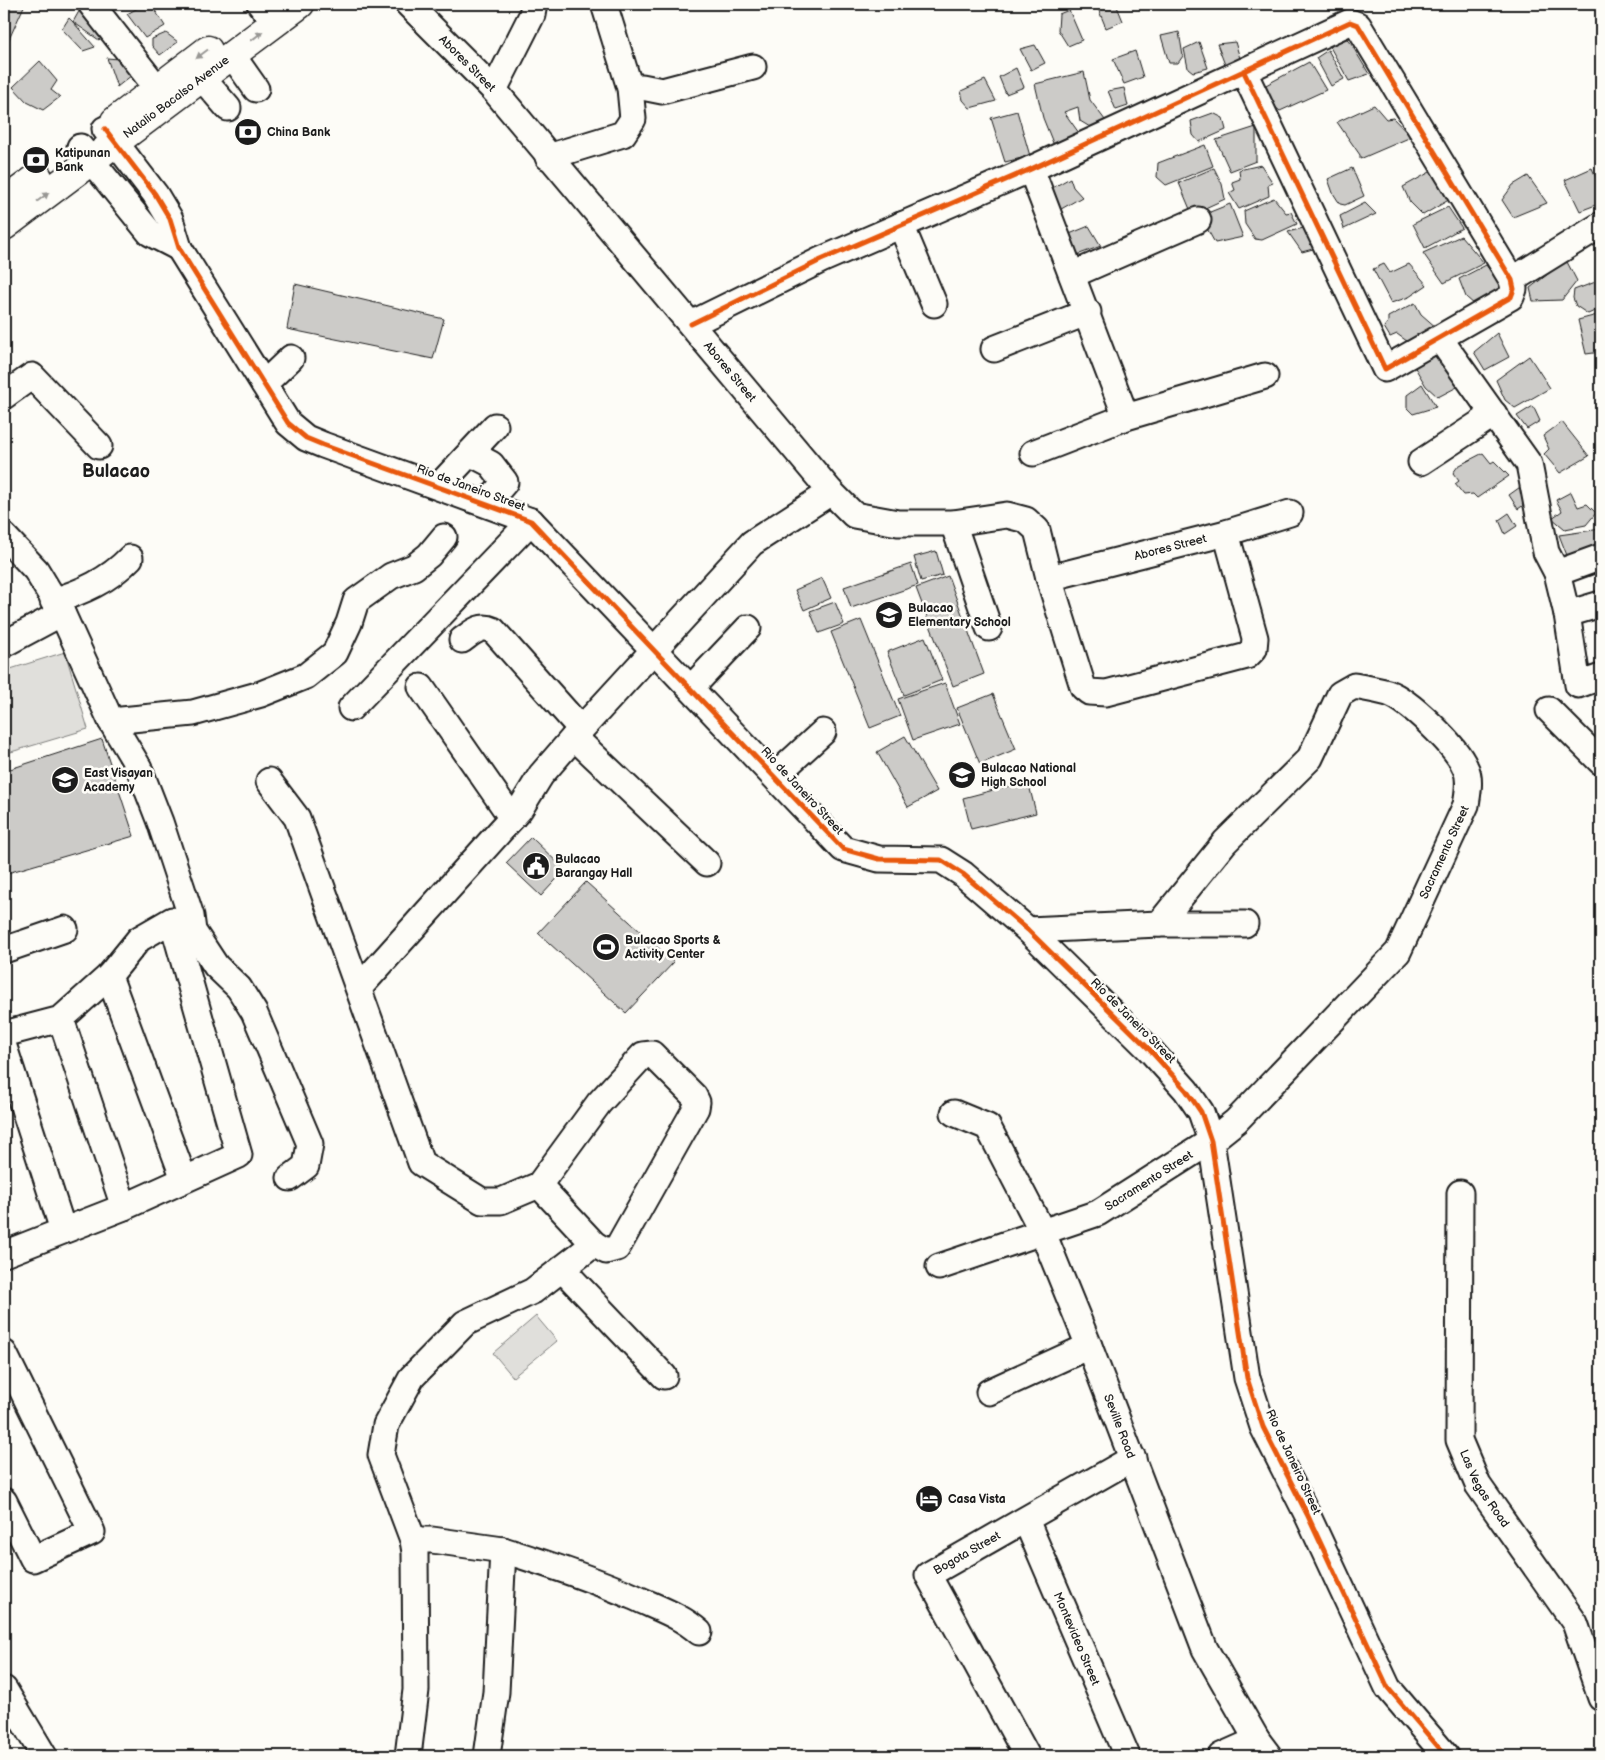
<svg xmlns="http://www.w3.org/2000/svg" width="1605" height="1760" viewBox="0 0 1605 1760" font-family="'Balsamiq Sans',sans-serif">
	<rect width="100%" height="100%" fill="#fdfcf7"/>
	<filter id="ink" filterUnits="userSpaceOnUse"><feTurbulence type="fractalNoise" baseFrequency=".02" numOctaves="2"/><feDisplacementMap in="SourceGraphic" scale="10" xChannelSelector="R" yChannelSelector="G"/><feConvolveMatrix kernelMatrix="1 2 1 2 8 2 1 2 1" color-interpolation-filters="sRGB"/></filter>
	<g filter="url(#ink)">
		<g fill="#e0dfdb" stroke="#7e7e7c">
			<polygon points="65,652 88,729 11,752 4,726 4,671"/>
			<polygon points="536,1316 557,1341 513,1377 493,1353"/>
		</g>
		<g fill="#cccbc8" stroke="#1c1c1c">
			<polygon points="4,4 25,4 5,48 7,52 4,51"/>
			<polygon points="145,4 151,4 165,26 145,38 127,14"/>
			<polygon points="1116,4 1123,21 1106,28 1097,6"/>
			<polygon points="82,6 106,32 99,40 73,22"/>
			<polygon points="1069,10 1082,40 1068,46 1058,30 1059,14"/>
			<polygon points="69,18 73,22 95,47 83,51 62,29"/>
			<polygon points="1179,32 1183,56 1178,63 1169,63 1161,36"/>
			<polygon points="166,33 178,42 160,55 152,46 152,39"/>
			<polygon points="1347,37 1369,74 1349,81 1330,47"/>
			<polygon points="1199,42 1208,68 1193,72 1188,68 1184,49"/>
			<polygon points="1235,42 1242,65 1227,70 1217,44"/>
			<polygon points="1035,45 1045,63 1031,70 1020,49"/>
			<polygon points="1328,50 1344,79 1331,86 1316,58"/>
			<polygon points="1135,51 1143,77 1124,84 1113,59"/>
			<polygon points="122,54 137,71 117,87 107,58 118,59"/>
			<polygon points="40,61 57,81 51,90 60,97 43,110 27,102 13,87"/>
			<polygon points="1309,62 1326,90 1280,111 1270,103 1264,86"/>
			<polygon points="1016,68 1024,87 1006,94 999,77"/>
			<polygon points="1084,72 1090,100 1108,124 1090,127 1080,121 1078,107 1064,112 1084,140 1055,148 1043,118 1035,84"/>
			<polygon points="985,80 996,101 970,108 963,100 961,91"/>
			<polygon points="1124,88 1128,106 1116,110 1108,91"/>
			<polygon points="1374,105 1386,119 1393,118 1411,137 1360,159 1360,155 1337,122"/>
			<polygon points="1017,111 1030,156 1005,162 991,118"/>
			<polygon points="1213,113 1223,118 1226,130 1199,142 1193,135 1191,121"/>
			<polygon points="1256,127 1256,161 1230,171 1216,140"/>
			<polygon points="1205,145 1213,166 1166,185 1157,177 1158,163"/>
			<polygon points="1261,165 1273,183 1268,185 1269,196 1239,209 1229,193 1235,190 1232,182 1240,179 1239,170"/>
			<polygon points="1214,168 1222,184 1225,199 1192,214 1179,183"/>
			<polygon points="1352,168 1364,196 1345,205 1340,204 1333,193 1328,179"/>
			<polygon points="1592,168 1601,189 1601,203 1580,211 1565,180"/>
			<polygon points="1430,172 1452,198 1423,215 1410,202 1403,187"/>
			<polygon points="1528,176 1547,203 1513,217 1502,200 1513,185"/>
			<polygon points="1070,178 1073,187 1082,197 1056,212 1045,192"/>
			<polygon points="145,197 152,206 141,214 134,204"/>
			<polygon points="1274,198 1286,213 1291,212 1297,224 1262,240 1255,239 1245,224 1244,211"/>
			<polygon points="1365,203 1376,214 1344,229 1340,216"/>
			<polygon points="1230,204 1243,237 1215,243 1200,216"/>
			<polygon points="1448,207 1462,228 1425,248 1413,224"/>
			<polygon points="1089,226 1101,246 1077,255 1067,235"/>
			<polygon points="1311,226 1320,247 1302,252 1288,232"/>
			<polygon points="1461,236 1484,263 1444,283 1423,253"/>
			<polygon points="1566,260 1577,281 1562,300 1533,301 1530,288"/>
			<polygon points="1384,264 1390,273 1409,264 1427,285 1409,297 1391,303 1373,269"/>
			<polygon points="1486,265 1507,294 1476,306 1466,297 1459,279"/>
			<polygon points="1601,280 1601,308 1588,314 1576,306 1573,298 1574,290"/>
			<polygon points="295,284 444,319 433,359 287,329"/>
			<polygon points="1415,303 1421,314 1437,328 1411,344 1397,334 1390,337 1384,327 1388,322 1388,317"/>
			<polygon points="1601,314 1601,352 1586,354 1578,320"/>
			<polygon points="1497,333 1509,357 1485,370 1474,352"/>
			<polygon points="1438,353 1463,384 1438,397 1426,386 1414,366"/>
			<polygon points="1529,356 1550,388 1515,408 1505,400 1496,380"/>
			<polygon points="1422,384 1436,407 1413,414 1407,408 1407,395"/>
			<polygon points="1533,406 1540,421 1527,429 1517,416"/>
			<polygon points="1562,422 1589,456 1560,473 1544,454 1549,449 1543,436"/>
			<polygon points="1483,453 1491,463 1494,461 1509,476 1477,498 1473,494 1464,495 1455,484 1459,481 1453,473 1458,466"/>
			<polygon points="1523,485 1534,498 1518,509 1509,495"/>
			<polygon points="1571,492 1578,507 1587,504 1596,513 1586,525 1565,529 1552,518 1562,511 1556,500"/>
			<polygon points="1509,513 1517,526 1505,534 1499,520"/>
			<polygon points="1601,529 1601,548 1568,558 1559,535"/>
			<polygon points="936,551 943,575 921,581 914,557"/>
			<polygon points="911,564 918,585 851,608 844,587"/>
			<polygon points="948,576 984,674 953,686 916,588"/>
			<polygon points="822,578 831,598 804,610 795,590"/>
			<polygon points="835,602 844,624 819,633 810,611"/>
			<polygon points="861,620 900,716 870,728 831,632"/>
			<polygon points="925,637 942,680 904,695 887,652"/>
			<polygon points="945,683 960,724 913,740 898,699"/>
			<polygon points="993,694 1016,749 980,764 957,708"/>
			<polygon points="905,736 937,791 908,807 877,752"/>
			<polygon points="102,739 134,836 4,874 4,771"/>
			<polygon points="1028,781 1036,813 971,829 963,798"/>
			<polygon points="531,837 565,870 541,896 506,863"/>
			<polygon points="586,882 674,962 626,1013 538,933"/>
		</g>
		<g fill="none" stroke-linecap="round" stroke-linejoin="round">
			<g stroke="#1c1c1c" stroke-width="29">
				<g id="minor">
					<polyline points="91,4 157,88"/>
					<polyline points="260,4 263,8"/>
					<path id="s1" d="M408,4L494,90L831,492L854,515L898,523H953L1007,515L1026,520L1037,530L1049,578L1083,687L1089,692L1106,693L1247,656L1254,649L1255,638L1226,533"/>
					<polyline points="232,55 256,89"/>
					<polyline points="202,78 228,108"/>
					<polyline points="630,88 642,87 662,91 753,67"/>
					<polyline points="494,90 532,15 534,4"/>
					<polyline points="105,129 155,194 170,219 179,248 288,423 306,438 323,445 531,521 843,849 879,859 941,860 963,874 1028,930 1149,1049 1186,1090 1201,1112 1211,1141 1247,1378 1263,1427 1307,1514 1388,1688 1446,1756"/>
					<polyline points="80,147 150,233 179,248"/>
					<polyline points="548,157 623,134 633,119 630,88 604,4"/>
					<polyline points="1031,169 1126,417"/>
					<polyline points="901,225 934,304"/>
					<polyline points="1072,275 1198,220"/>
					<polyline points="1512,280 1601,225"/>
					<polyline points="691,324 821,260 1031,169 1350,22 1358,25 1512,280 1514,289 1511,297 1385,369 1244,72"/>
					<polyline points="1440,339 1529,464 1546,552 1557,573 1567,614 1578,685 1601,677"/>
					<polyline points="994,349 1088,312"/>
					<polyline points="264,384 291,358"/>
					<polyline points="4,396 32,376 99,446"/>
					<polyline points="470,453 491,464 505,482 487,503"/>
					<polyline points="1033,453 1126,417 1265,376"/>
					<polyline points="1421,462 1494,414"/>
					<polyline points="439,486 495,426"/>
					<polyline points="953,523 989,628"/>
					<polyline points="4,536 36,570 62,613 111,721 139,768 160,822 191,916 193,931 216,966 239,988 254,1012 310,1144 306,1166 290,1178"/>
					<polyline points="1557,573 1601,557"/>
					<path id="s2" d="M1049,578L1226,533L1290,513"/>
					<path d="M53,601C82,592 108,581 130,558"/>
					<polyline points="1567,614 1601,604"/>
					<path d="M462,640C472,633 480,624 493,630L581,729"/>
					<polyline points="4,644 62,613"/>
					<polyline points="421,687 512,818"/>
					<polyline points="691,688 748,628"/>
					<polyline points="351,708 531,521"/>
					<polyline points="1549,710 1601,762"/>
					<polyline points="111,721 193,713 261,694 306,676 335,653 349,623 356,601 391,576 414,567 429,555 444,537"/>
					<polyline points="574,737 707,863"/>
					<polyline points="775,776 823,732"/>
					<polyline points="269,781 297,818 421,1163 482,1201 501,1201 539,1185 594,1244 606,1251 617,1248 620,1243 696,1108 697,1102 694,1096 652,1054 643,1055 599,1103 539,1185"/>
					<polyline points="1028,930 1159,924 1245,924"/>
					<polyline points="4,950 65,929"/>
					<polyline points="109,976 184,1179"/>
					<polyline points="359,988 520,809 541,775 574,737 752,543 831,492"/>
					<polyline points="61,1019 124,1207"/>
					<polyline points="4,1034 61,1019 109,976 139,939 172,920 239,1155 124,1207 4,1254"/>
					<polyline points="4,1047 63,1230"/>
					<path id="s3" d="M954,1113L988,1127L1043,1233L1089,1346L1205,1649L1257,1740L1269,1756"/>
					<path id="s4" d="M1460,1193L1459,1440L1478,1485L1575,1623L1601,1698"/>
					<path id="s5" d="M939,1267L1098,1213L1211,1141L1236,1121L1398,952L1466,805C1468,792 1471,778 1465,767C1456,746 1409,700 1388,693C1377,690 1365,688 1354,686L1340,694L1310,758L1225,842L1159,924"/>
					<polyline points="562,1269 664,1376"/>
					<polyline points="4,1353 92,1532 33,1559 4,1501"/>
					<polyline points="989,1392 1089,1346"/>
					<path id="s6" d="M1026,1520L1127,1756"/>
					<polyline points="413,1540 432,1540 503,1550 496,1692 487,1756"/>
					<path d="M503,1550C548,1564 591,1578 634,1597C657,1608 680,1615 699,1632"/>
					<polyline points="4,1689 44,1756"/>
					<polyline points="408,1756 416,1690 415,1552 413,1540 381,1455 386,1425 412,1377 465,1323 533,1291 594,1244"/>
					<path id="s7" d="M1027,1756L928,1575L1133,1458"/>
					<polyline points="1221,1756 1257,1740"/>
				</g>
			</g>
			<g stroke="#1c1c1c" stroke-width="31">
				<g id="major">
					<polyline points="115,121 208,50"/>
					<polyline points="4,202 38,177"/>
					<path id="s8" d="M4,226L300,4"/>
				</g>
			</g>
			<use href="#minor" stroke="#fdfcf7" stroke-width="25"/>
			<use href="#major" stroke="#fdfcf7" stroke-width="28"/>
			<g stroke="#fdfcf7" stroke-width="8">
				<g id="cycleway">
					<polyline points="105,129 155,194 170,219 179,248 288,423 306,438 323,445 531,521 843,849 879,859 941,860 963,874 1028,930 1149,1049 1186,1090 1201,1112 1211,1141 1247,1378 1263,1427 1307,1514 1388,1688 1446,1756"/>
					<polyline points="691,324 821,260 1031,169 1350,22 1358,25 1512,280 1514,289 1511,297 1385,369 1244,72"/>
				</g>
			</g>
			<use href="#cycleway" stroke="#e8590c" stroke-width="5"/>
		</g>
		<defs><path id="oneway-solid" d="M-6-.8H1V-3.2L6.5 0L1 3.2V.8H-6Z" transform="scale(1.25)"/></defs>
		<g fill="#989794">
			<use href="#oneway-solid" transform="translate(257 36) rotate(-38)"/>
			<use href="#oneway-solid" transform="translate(202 54) rotate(143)"/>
			<use href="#oneway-solid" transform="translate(43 197) rotate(-37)"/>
		</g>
	</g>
	<defs>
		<g id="bank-disc" transform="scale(1.4375)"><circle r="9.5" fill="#1c1c1c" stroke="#fdfcf7"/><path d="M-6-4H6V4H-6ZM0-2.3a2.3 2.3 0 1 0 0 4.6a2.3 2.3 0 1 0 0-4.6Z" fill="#fff"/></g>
		<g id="school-disc" transform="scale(1.4375)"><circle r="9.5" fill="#1c1c1c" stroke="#fdfcf7"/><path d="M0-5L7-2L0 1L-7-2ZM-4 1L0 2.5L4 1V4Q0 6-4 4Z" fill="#fff"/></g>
		<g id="civic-disc" transform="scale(1.4375)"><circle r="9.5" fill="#1c1c1c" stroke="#fdfcf7"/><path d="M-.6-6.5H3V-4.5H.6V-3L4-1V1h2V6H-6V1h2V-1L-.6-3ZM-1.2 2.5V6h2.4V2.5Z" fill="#fff"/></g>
		<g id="stadium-disc" transform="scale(1.4375)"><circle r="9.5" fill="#1c1c1c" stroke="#fdfcf7"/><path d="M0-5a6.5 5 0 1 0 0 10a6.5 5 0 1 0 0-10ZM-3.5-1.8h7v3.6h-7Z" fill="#fff"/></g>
		<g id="hotel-disc" transform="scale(1.4375)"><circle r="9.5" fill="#1c1c1c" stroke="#fdfcf7"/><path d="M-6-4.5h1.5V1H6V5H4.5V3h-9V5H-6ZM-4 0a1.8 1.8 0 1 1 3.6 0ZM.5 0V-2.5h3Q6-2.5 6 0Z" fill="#fff"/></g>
	</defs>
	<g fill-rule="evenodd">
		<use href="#bank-disc" x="248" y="132"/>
		<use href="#bank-disc" x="36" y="160"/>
		<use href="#school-disc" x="889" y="615"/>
		<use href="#school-disc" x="962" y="775"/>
		<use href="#school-disc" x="65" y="780"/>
		<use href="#civic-disc" x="536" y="866"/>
		<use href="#stadium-disc" x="606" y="947"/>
		<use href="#hotel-disc" x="929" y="1499"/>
	</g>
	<g text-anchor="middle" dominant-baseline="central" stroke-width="5" stroke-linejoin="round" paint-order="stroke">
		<g font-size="12" fill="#1c1c1c" stroke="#fdfcf7">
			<text stroke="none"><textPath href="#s1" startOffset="84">Abores Street</textPath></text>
			<text stroke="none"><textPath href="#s8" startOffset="215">Natalio Bacalso Avenue</textPath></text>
			<text stroke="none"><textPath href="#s1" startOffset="489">Abores Street</textPath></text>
			<text transform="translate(471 488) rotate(20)">Rio de Janeiro Street</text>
			<text stroke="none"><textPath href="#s2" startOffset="125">Abores Street</textPath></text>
			<text transform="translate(802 791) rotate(47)">Rio de Janeiro Street</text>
			<text stroke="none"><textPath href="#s5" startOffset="678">Sacramento Street</textPath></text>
			<text transform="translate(1133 1021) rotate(45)">Rio de Janeiro Street</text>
			<text stroke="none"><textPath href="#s5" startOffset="228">Sacramento Street</textPath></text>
			<text stroke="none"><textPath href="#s3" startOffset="364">Seville Road</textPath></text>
			<text transform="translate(1293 1462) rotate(65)">Rio de Janeiro Street</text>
			<text stroke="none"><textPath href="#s4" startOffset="302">Las Vegas Road</textPath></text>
			<text stroke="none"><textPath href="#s7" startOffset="251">Bogota Street</textPath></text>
			<text stroke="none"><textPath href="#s6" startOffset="129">Montevideo Street</textPath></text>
		</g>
		<g font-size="12" font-weight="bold" fill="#1c1c1c" stroke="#fdfcf7" text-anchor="start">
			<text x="267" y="132">China Bank</text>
			<text x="55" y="153">Katipunan<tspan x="55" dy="14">Bank</tspan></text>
			<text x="908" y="608">Bulacao<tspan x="908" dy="14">Elementary School</tspan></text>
			<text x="981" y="768">Bulacao National<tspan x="981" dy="14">High School</tspan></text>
			<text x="84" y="773">East Visayan<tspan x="84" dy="14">Academy</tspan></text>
			<text x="555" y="859">Bulacao<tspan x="555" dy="14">Barangay Hall</tspan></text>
			<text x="625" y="940">Bulacao Sports &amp;<tspan x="625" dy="14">Activity Center</tspan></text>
			<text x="948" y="1499">Casa Vista</text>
		</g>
		<g font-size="18" font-weight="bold" fill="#1c1c1c" stroke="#fdfcf7">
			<text x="116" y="471">Bulacao</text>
		</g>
	</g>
	<rect width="1605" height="1760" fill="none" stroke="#fdfcf7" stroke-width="20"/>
	<rect x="10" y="10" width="1585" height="1740" fill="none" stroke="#1c1c1c" stroke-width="2" filter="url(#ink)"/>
</svg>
